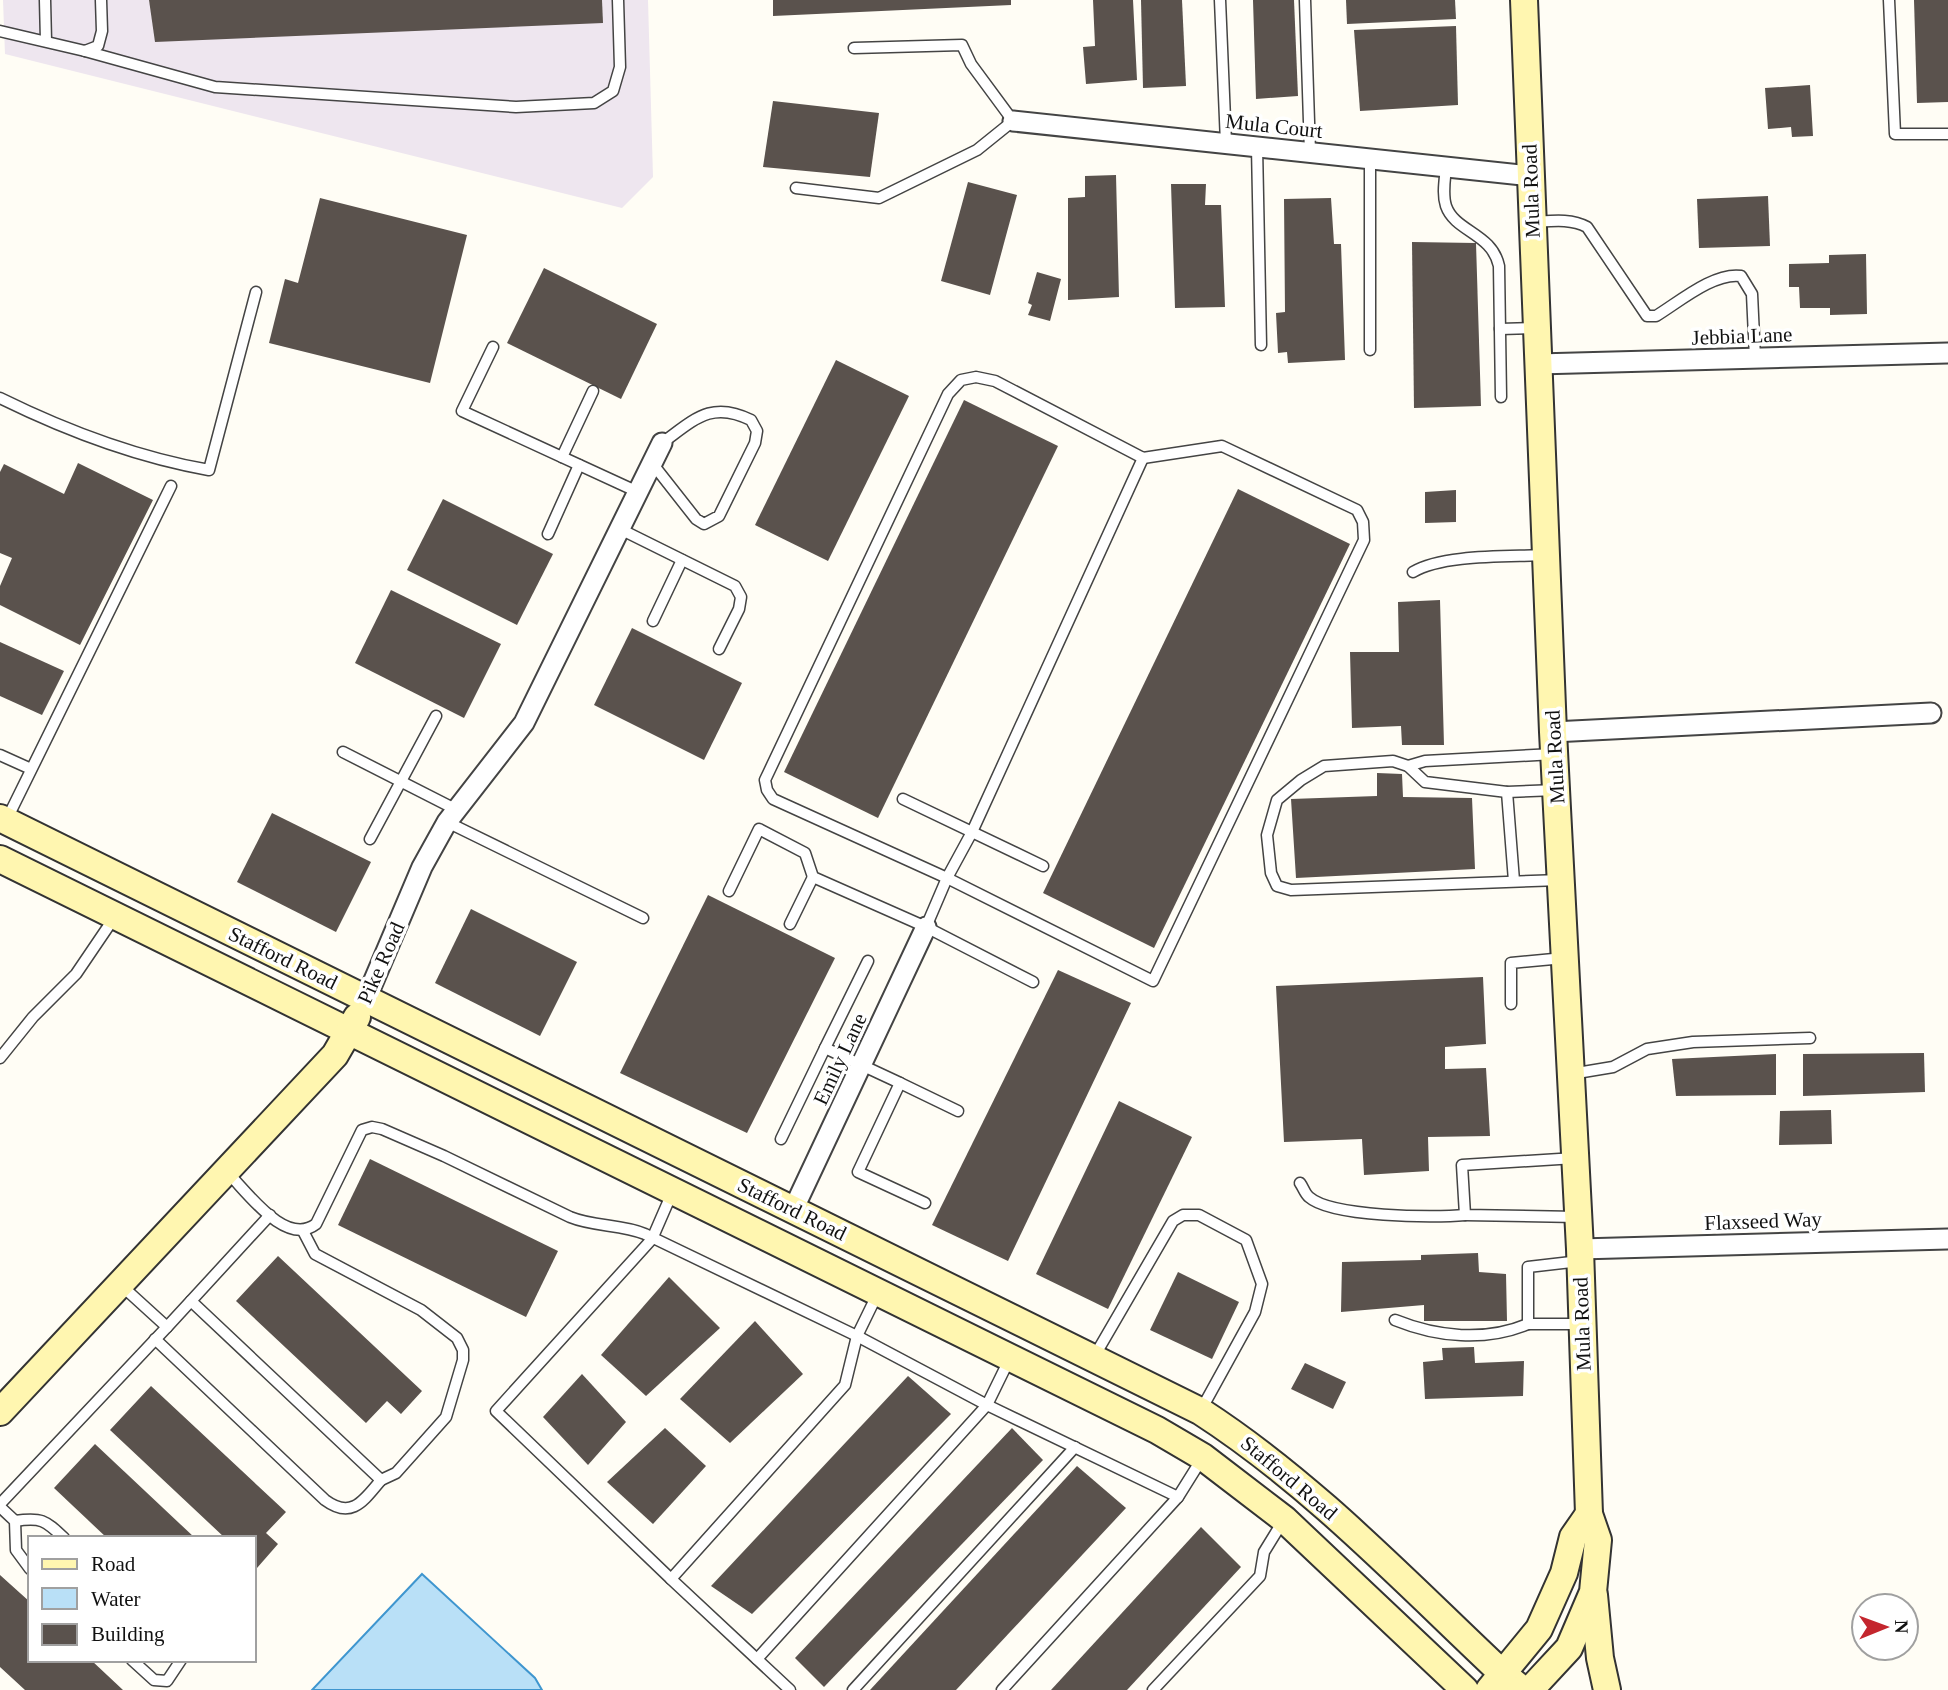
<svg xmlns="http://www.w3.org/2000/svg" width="1948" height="1690" viewBox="0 0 1948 1690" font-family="'Times New Roman',serif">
	<rect width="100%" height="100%" fill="#fffdf5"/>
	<polygon fill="#eee6ef" points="3,0 648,0 653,177 622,208 5,54"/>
	<polygon fill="#b9e0f7" stroke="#3f96cf" stroke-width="2" points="422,1574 535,1678 542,1690 312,1690"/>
	<g fill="#5a524d">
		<polygon points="149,0 602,0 603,23 155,42"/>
		<polygon points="773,0 1011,0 1011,5 773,16"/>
		<polygon points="1093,0 1133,0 1137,80 1086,84 1083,47 1095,46"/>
		<polygon points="1141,0 1182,0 1186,86 1143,88"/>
		<polygon points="1253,0 1294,0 1298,96 1256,99"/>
		<polygon points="1346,0 1455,0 1456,19 1347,24"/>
		<polygon points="1914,0 1948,0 1948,102 1917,103"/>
		<polygon points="1456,26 1458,105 1360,111 1354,30"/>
		<polygon points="1810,85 1813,136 1792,137 1791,127 1768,129 1765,88"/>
		<polygon points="773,101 879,113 870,177 763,167"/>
		<polygon points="1116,175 1119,297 1068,300 1068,198 1085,197 1085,176"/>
		<polygon points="968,182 1017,195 990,295 941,281"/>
		<polygon points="1171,184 1206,184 1205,205 1221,205 1225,307 1175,308"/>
		<polygon points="1768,196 1770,246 1699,248 1697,199"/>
		<polygon points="320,198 467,235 430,383 269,343 285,279 298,283"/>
		<polygon points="1331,198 1334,244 1341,244 1345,360 1288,363 1287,352 1278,353 1276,313 1285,312 1284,199"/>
		<polygon points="1412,242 1476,243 1481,406 1414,408"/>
		<polygon points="1866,254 1867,314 1830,315 1830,308 1800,308 1799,287 1789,287 1789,264 1829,263 1829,255"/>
		<polygon points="544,268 657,324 621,399 507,343"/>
		<polygon points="1037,272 1061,279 1050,321 1028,315 1032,305 1028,303"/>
		<polygon points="836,360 909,396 828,561 755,525"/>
		<polygon points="964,400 1058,446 878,818 784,772"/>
		<polygon points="78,463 153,500 80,645 0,605 0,586 12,558 0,553 0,472 4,464 64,494"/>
		<polygon points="1238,489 1350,544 1154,948 1043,893"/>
		<polygon points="1456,490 1456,522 1425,523 1425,492"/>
		<polygon points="443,499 553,554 517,625 407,570"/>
		<polygon points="391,590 501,644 464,718 355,663"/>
		<polygon points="1440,600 1444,745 1402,745 1401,726 1352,728 1350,652 1399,652 1398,602"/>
		<polygon points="632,628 742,683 704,760 594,705"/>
		<polygon points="0,642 64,671 42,715 0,696"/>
		<polygon points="1377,773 1402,774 1403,797 1472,798 1475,869 1296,878 1291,799 1377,796"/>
		<polygon points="272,813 371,862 336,932 237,882"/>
		<polygon points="708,895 835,958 747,1133 620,1073"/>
		<polygon points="471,909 577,962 540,1036 435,983"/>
		<polygon points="1058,970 1131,1003 1008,1261 932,1225"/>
		<polygon points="1483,977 1486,1044 1445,1047 1445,1069 1486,1068 1490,1136 1428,1137 1429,1171 1364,1175 1362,1139 1284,1142 1276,986"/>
		<polygon points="1924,1053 1925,1092 1803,1096 1803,1054"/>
		<polygon points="1776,1054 1776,1095 1676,1096 1672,1059"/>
		<polygon points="1119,1101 1192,1137 1108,1309 1036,1274"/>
		<polygon points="1831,1110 1832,1144 1779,1145 1780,1111"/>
		<polygon points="370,1159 558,1251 526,1317 338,1225"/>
		<polygon points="1478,1253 1479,1272 1506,1274 1507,1321 1424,1321 1424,1305 1341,1312 1342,1262 1421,1260 1421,1255"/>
		<polygon points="278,1256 422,1391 401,1414 387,1401 366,1423 236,1301"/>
		<polygon points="1178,1272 1239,1302 1212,1359 1150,1330"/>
		<polygon points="669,1277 720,1328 646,1396 601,1355"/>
		<polygon points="755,1321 803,1374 730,1443 680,1399"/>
		<polygon points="1474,1347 1475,1363 1524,1361 1523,1396 1425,1399 1423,1362 1443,1360 1442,1348"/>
		<polygon points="1305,1363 1346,1382 1333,1409 1291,1389"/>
		<polygon points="582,1374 626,1422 588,1465 543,1417"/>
		<polygon points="908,1376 951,1414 752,1614 711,1586"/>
		<polygon points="151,1386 286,1512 266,1533 278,1544 257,1568 254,1565 254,1538 225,1538 110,1430"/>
		<polygon points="665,1428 706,1466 653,1524 607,1482"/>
		<polygon points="1012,1428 1043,1460 824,1687 795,1658"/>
		<polygon points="95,1444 195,1538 107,1538 54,1488"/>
		<polygon points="1077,1466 1126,1508 956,1690 870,1690"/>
		<polygon points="1201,1527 1241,1567 1127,1690 1051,1690"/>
		<polygon points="0,1575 30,1602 30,1660 91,1660 123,1690 25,1690 0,1667"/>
	</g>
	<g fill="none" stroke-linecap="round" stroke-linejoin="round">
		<g stroke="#444" stroke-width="13">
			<g id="lane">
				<polyline points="45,0 46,41"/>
				<polyline points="1220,0 1226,143"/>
				<polyline points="1305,0 1310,152"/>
				<polyline points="1889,0 1895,134 1948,134"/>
				<polyline points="0,31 85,51 98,46 102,31 101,0"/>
				<polyline points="85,51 215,87 516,107 594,103 613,91 620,67 618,0"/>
				<polyline points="1257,147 1261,345"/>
				<path d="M1446,167C1445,179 1442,194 1446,206C1455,232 1492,233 1499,266L1501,397"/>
				<polyline points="796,188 879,198 977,150 1013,121 971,64 962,45 854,48"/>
				<path d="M1533,222C1551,221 1571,218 1587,227L1647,316H1656C1679,302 1714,272 1741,276L1752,294L1755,358"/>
				<polyline points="1500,329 1535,328"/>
				<polyline points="493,347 462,411 638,492"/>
				<polyline points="1370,350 1370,159"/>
				<polygon points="976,377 995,381 1143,458 1222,446 1357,510 1363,522 1364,540 1153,981 947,878 773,799 767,790 765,780 948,394 961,380"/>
				<path d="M0,398C67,431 135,457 209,470L256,292"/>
				<polyline points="562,457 593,391"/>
				<path d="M652,463L696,519L704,524L719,516L755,443L757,431L751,420C711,400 694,420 662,443"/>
				<polyline points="620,529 735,586 741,597 739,609 719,649"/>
				<polyline points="548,534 579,465"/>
				<path d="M1413,572C1443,554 1508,557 1546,555"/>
				<polyline points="653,621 682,560"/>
				<polyline points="343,752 457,810"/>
				<polyline points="0,755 31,769"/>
				<polyline points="1408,766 1425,761 1554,754"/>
				<polyline points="1556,790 1507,792 1425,782 1408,766 1393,761 1324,766 1301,780 1277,800 1267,835 1271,873 1277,886 1291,890 1561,880"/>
				<polyline points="1507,792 1514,881"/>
				<polyline points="903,799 1043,866"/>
				<polyline points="6,821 171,486"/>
				<polyline points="447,822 643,918"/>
				<polyline points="370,839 436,716"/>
				<polyline points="729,891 759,829 805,853 813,877 926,927 1033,982"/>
				<polyline points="790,924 813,877"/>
				<polyline points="926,927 947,878 972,832 1143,458"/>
				<polyline points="868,961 825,1048 900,1083 858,1172 925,1203"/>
				<polyline points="1511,1004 1511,963 1564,958"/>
				<polyline points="0,1058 33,1017 76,974 114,918"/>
				<polyline points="1571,1074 1613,1067 1647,1049 1693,1042 1810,1038"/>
				<polyline points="900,1083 958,1111"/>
				<polyline points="781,1139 825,1048"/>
				<polyline points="1575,1158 1462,1165 1465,1215 1577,1217"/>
				<path d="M228,1173C248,1193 286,1247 316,1224L362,1130L372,1127L382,1129L444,1156L570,1217C594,1227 621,1224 645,1234L857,1336L987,1405L1010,1358"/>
				<path d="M1300,1183C1303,1187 1305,1194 1309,1197C1331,1217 1434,1218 1465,1215"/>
				<polyline points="303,1231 315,1254 421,1310 457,1338 463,1350 463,1360 446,1417 396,1473 381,1480"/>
				<polyline points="1580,1261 1528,1267 1528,1324 1582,1324"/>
				<polyline points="122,1286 167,1327 270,1215"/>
				<path d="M1395,1320C1437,1337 1485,1342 1528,1324"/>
				<path d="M155,1339L325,1500C352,1520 364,1500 381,1480L191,1301"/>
				<polyline points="1094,1357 1173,1221 1183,1215 1199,1215 1246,1240 1262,1284 1255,1312 1201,1410"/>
				<polyline points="0,1504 167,1327"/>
				<polyline points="0,1507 15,1521 16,1550 30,1569"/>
				<path d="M15,1521C41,1517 45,1520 64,1538"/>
				<polyline points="671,1579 496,1411 652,1239 672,1193"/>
				<polyline points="757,1659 987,1405 1178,1497 1203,1457"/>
				<polyline points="132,1660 154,1680 167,1681 181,1660"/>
				<polyline points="790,1690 671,1579 845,1385 857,1336 877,1295"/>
				<polyline points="853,1690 1075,1447"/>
				<polyline points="1002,1690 1178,1497"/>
				<polyline points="1153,1690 1260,1576 1264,1552 1283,1521"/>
			</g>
		</g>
		<g stroke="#444" stroke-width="23">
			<g id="street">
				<polyline points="1013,121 1531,176"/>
				<polyline points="1538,364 1948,353"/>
				<polyline points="1553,732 1931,713"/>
				<polyline points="366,999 422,867 447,822 524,723 662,443"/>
				<polyline points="793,1210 926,927"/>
				<polyline points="1580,1249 1948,1239"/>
			</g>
		</g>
		<g stroke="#333" stroke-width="30">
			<g id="secondary">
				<polyline points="1524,0 1553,732 1580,1249 1589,1514 1598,1540 1593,1592 1569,1648 1530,1690"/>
				<path d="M0,818L1200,1411C1313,1484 1406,1583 1503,1674L1523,1690"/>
				<polyline points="0,859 1157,1430 1203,1457 1284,1519 1465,1690"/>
				<polyline points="0,1412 335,1055 357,1017"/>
				<polyline points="1594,1595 1600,1658 1607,1690"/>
				<polyline points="1489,1690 1539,1629 1564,1573 1573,1537 1589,1514"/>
			</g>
		</g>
		<use href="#lane" stroke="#fff" stroke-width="10"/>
		<use href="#street" stroke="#fff" stroke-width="19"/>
		<use href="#secondary" stroke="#fff6b0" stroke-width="26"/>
	</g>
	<g text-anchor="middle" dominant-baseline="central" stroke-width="7" stroke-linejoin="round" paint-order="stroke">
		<g font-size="21" fill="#111" stroke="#fff">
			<text transform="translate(1274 126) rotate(6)">Mula Court</text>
			<text transform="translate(1531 191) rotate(-92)">Mula Road</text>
			<text transform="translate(1742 336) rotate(-2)">Jebbia Lane</text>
			<text transform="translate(1555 757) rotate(-93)">Mula Road</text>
			<text transform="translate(283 958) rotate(26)">Stafford Road</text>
			<text transform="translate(381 963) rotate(-66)">Pike Road</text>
			<text transform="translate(840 1059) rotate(-65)">Emily Lane</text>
			<text transform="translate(792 1209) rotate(26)">Stafford Road</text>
			<text transform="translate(1763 1221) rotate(-2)">Flaxseed Way</text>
			<text transform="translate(1582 1324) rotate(-92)">Mula Road</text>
			<text transform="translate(1289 1478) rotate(40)">Stafford Road</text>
		</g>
	</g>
	<rect x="28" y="1536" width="228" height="126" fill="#ffffff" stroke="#a0a0a0" stroke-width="2"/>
	<rect x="42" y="1559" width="35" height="10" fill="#fff6b0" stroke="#a0a0a0" stroke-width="2"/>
	<text x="91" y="1571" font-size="21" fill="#111111">Road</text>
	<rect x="42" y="1588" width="35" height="21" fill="#b9e0f7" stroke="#a0a0a0" stroke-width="2"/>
	<text x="91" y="1606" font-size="21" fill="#111111">Water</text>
	<rect x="42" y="1624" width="35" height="21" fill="#5a524d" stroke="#a0a0a0" stroke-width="2"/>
	<text x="91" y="1641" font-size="21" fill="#111111">Building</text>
	<g transform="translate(1885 1627) rotate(89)"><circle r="33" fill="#ffffff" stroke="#a0a0a0" stroke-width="2"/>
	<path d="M0-5L12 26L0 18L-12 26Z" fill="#c4262e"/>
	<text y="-10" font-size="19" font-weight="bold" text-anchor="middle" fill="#111111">N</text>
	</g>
</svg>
